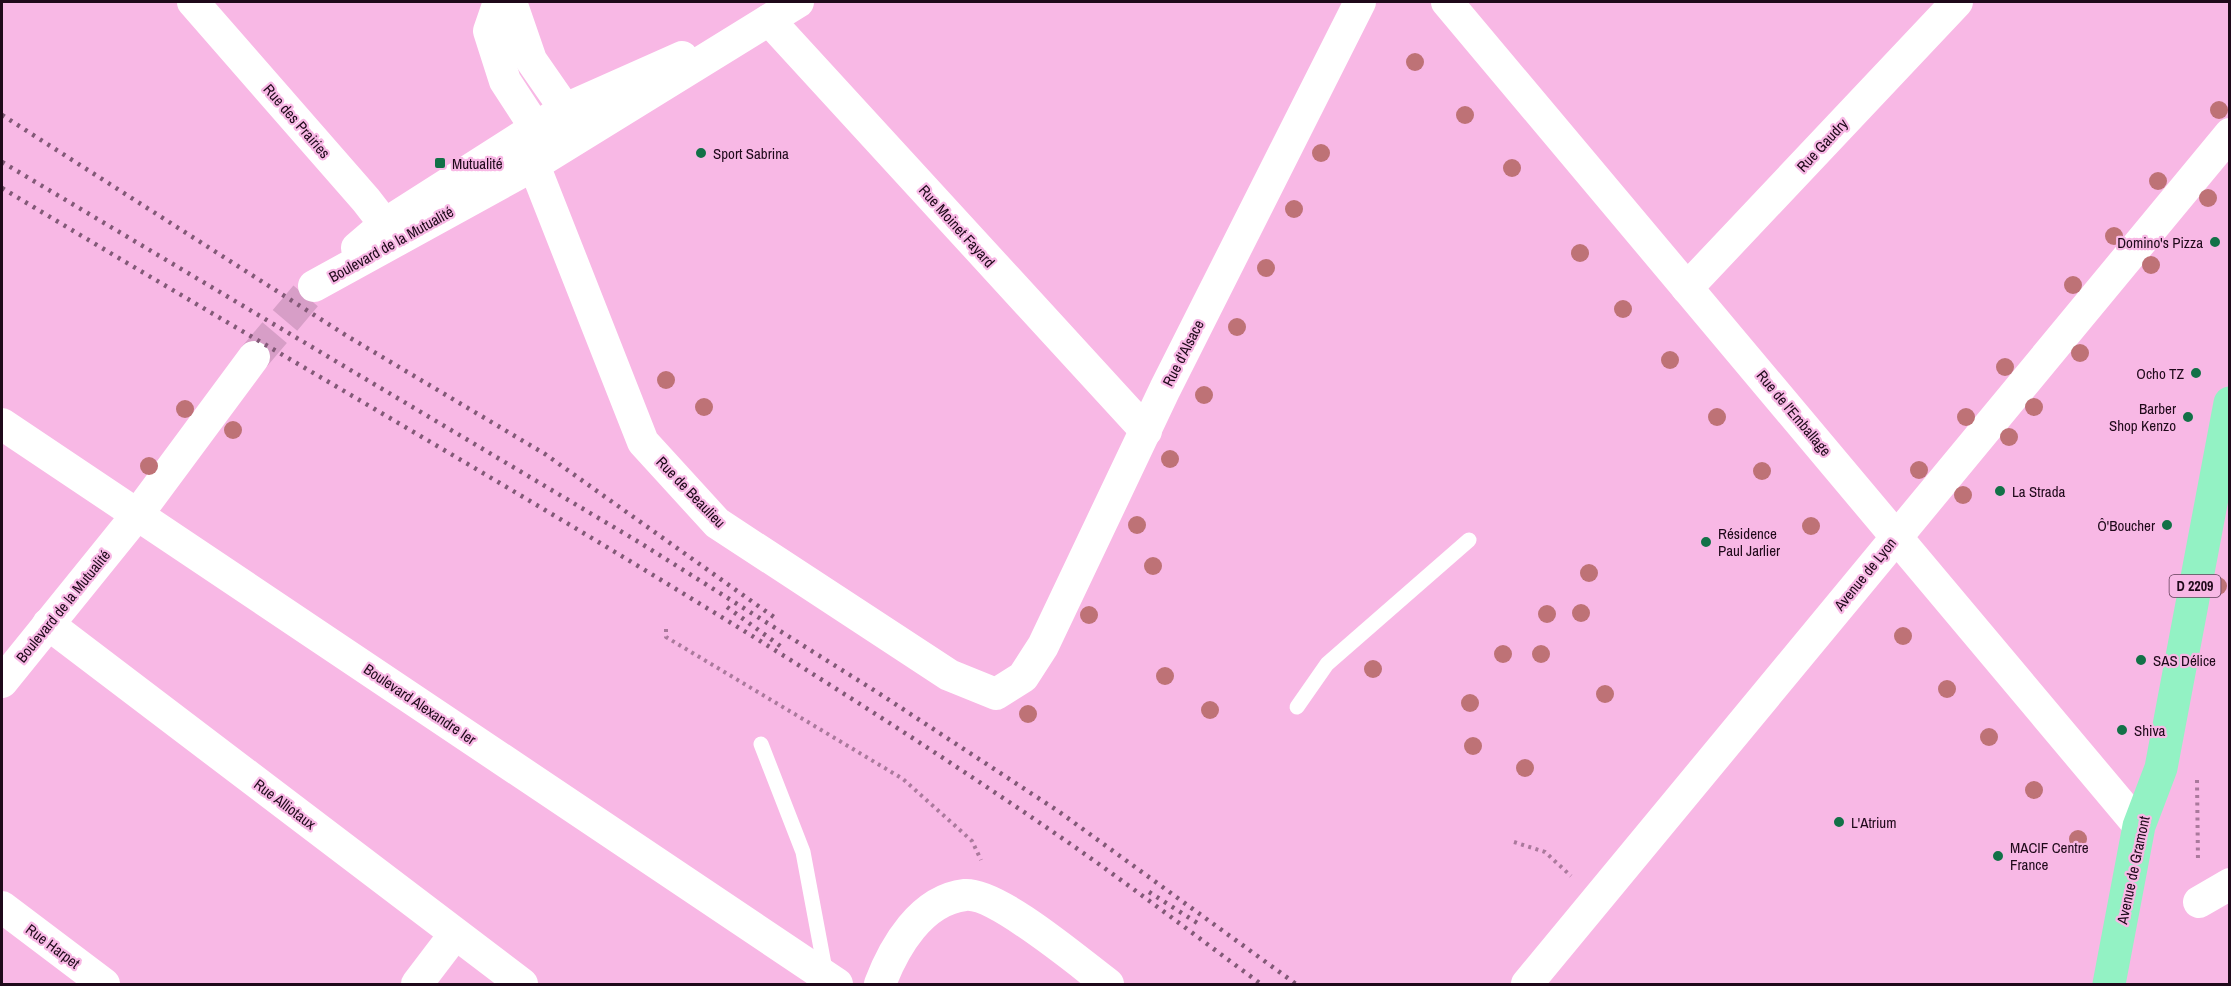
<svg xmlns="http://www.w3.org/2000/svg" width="2231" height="986" viewBox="0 0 2231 986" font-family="'Archivo Narrow',sans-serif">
	<rect width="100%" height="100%" fill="#f8b8e5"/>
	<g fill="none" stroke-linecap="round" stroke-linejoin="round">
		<polyline stroke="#d79ec7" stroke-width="32" stroke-dasharray="32 16" stroke-linecap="butt" points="254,357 314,286"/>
		<g stroke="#aa799c" stroke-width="4" stroke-dasharray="3 4.5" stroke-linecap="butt">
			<polyline points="666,629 666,637 903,779 972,841 981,860"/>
			<polyline points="2197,780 2198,862"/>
			<polyline points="1514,842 1545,852 1571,876"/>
		</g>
		<g stroke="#fff" stroke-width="15">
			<polyline points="1297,707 1327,664 1469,540"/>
			<polyline points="761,744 803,852 826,975"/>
		</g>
		<g stroke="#fff" stroke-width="32">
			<polyline points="193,2 366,200 397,240"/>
			<polyline points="499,2 489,31 505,81 535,127"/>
			<polyline points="511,2 531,60 565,109 554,127"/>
			<polyline points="1447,2 2139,826"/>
			<polyline points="769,20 1146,431"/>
			<polyline points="535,127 534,165 643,442 717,523 949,675 996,694 1023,677 1043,646 1165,389 1360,2"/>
			<polyline points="357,248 385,224 565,109 682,57"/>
			<polyline points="314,286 534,165 798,2"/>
			<polyline points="1687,288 1957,2"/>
			<polyline points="2,424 837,984"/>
			<polyline points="48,624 522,984"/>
			<polyline points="2,682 137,515 254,357"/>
			<polyline points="2199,902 2230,884"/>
			<polyline points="2,907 104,984"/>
			<polyline points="417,984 455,934"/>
			<path d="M880,984C894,947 921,900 965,895C997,892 1081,964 1108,984"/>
			<polyline points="1527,984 2230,134"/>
		</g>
		<polyline stroke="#93f2c4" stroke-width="33" points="2109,984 2139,826 2161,768 2230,403"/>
		<g stroke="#825977" stroke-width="4.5" stroke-dasharray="3 6" stroke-linecap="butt">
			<polyline points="2,115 347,336 545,454 778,620"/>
			<polyline points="2,162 642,544 880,694 1058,811 1296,984"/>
			<path d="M2,188C354,401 716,600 1056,834C1126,882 1193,934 1261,984"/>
			<polyline points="727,607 783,648"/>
			<polyline points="1149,892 1202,926"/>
		</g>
	</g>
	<g fill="#be7276">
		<circle cx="1415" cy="62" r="9"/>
		<circle cx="2219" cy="110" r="9"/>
		<circle cx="1465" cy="115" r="9"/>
		<circle cx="1321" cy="153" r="9"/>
		<circle cx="1512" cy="168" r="9"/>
		<circle cx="2158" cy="181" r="9"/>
		<circle cx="2208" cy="198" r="9"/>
		<circle cx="1294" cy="209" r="9"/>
		<circle cx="2114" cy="236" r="9"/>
		<circle cx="1580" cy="253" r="9"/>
		<circle cx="2151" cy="265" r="9"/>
		<circle cx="1266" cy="268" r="9"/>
		<circle cx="2073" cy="285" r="9"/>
		<circle cx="1623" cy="309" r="9"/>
		<circle cx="1237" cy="327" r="9"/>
		<circle cx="2080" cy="353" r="9"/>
		<circle cx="1670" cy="360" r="9"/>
		<circle cx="2005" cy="367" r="9"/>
		<circle cx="666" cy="380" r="9"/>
		<circle cx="1204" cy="395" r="9"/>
		<circle cx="704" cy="407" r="9"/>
		<circle cx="2034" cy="407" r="9"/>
		<circle cx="185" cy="409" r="9"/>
		<circle cx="1717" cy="417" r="9"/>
		<circle cx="1966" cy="417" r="9"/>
		<circle cx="233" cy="430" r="9"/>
		<circle cx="2009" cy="437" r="9"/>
		<circle cx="1170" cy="459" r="9"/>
		<circle cx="149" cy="466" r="9"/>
		<circle cx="1919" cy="470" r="9"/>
		<circle cx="1762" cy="471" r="9"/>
		<circle cx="1963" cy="495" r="9"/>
		<circle cx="1137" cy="525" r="9"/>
		<circle cx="1811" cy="526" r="9"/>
		<circle cx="1153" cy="566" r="9"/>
		<circle cx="1589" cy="573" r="9"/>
		<circle cx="2218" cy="586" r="9"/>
		<circle cx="1581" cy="613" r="9"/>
		<circle cx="1547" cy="614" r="9"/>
		<circle cx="1089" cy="615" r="9"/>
		<circle cx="1903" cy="636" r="9"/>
		<circle cx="1503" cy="654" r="9"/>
		<circle cx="1541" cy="654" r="9"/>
		<circle cx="1373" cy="669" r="9"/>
		<circle cx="1165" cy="676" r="9"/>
		<circle cx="1947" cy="689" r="9"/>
		<circle cx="1605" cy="694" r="9"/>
		<circle cx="1470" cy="703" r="9"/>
		<circle cx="1210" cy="710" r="9"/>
		<circle cx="1028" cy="714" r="9"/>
		<circle cx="1989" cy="737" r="9"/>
		<circle cx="1473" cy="746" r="9"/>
		<circle cx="1525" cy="768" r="9"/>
		<circle cx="2034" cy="790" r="9"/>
		<circle cx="2078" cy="839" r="9"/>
	</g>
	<g fill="#127147" stroke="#f8b8e5" stroke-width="2">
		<circle cx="701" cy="153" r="6"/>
		<rect x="434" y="157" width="12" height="12" rx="3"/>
		<circle cx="2215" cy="242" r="6"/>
		<circle cx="2196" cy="373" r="6"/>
		<circle cx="2188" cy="417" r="6"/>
		<circle cx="2000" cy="491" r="6"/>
		<circle cx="2167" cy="525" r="6"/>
		<circle cx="1706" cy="542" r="6"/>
		<circle cx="2141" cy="660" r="6"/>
		<circle cx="2122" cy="730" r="6"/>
		<circle cx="1839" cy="822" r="6"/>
		<circle cx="1998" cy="856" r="6"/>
	</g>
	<g text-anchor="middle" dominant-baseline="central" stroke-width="4.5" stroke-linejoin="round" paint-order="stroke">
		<rect fill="#f8b8e5" stroke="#603e57" stroke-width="1.5" x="2169.5" y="575" width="51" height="22" rx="4.5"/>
		<g font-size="14" font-weight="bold" fill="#1f091a">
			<text x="2195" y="586">D 2209</text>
		</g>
		<g font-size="15" fill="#1f091a" stroke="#f8b8e5">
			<text transform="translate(297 121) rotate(49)">Rue des Prairies</text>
			<text transform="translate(1822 145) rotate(-47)">Rue Gaudry</text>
			<text transform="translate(957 226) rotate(48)">Rue Moinet Fayard</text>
			<text transform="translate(391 244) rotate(-29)">Boulevard de la Mutualité</text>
			<text transform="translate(1183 353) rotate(-63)">Rue d'Alsace</text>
			<text transform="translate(1794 413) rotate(50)">Rue de l'Emballage</text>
			<text transform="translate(691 492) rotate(46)">Rue de Beaulieu</text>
			<text transform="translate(1865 574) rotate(-51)">Avenue de Lyon</text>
			<text transform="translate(63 606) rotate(-51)">Boulevard de la Mutualité</text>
			<text transform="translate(420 704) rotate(34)">Boulevard Alexandre Ier</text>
			<text transform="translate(285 804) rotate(37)">Rue Alliotaux</text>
			<text transform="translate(2133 870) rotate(-78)">Avenue de Gramont</text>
			<text transform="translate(53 946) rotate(37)">Rue Harpet</text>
		</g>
		<g font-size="15" fill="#1f091a" stroke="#f8b8e5" text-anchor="start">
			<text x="713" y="153">Sport Sabrina</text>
			<text x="452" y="163">Mutualité</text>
			<text x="2203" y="242" text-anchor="end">Domino's Pizza</text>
			<text x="2184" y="373" text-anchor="end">Ocho TZ</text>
			<text x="2176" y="408" text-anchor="end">Barber<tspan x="2176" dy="17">Shop Kenzo</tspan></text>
			<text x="2012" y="491">La Strada</text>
			<text x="2155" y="525" text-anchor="end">Ô'Boucher</text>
			<text x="1718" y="533">Résidence<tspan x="1718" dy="17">Paul Jarlier</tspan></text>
			<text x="2153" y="660">SAS Délice</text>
			<text x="2134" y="730">Shiva</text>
			<text x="1851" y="822">L'Atrium</text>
			<text x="2010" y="847">MACIF Centre<tspan x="2010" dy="17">France</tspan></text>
		</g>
	</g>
	<rect width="2231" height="986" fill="none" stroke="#1f091a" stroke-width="6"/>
</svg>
